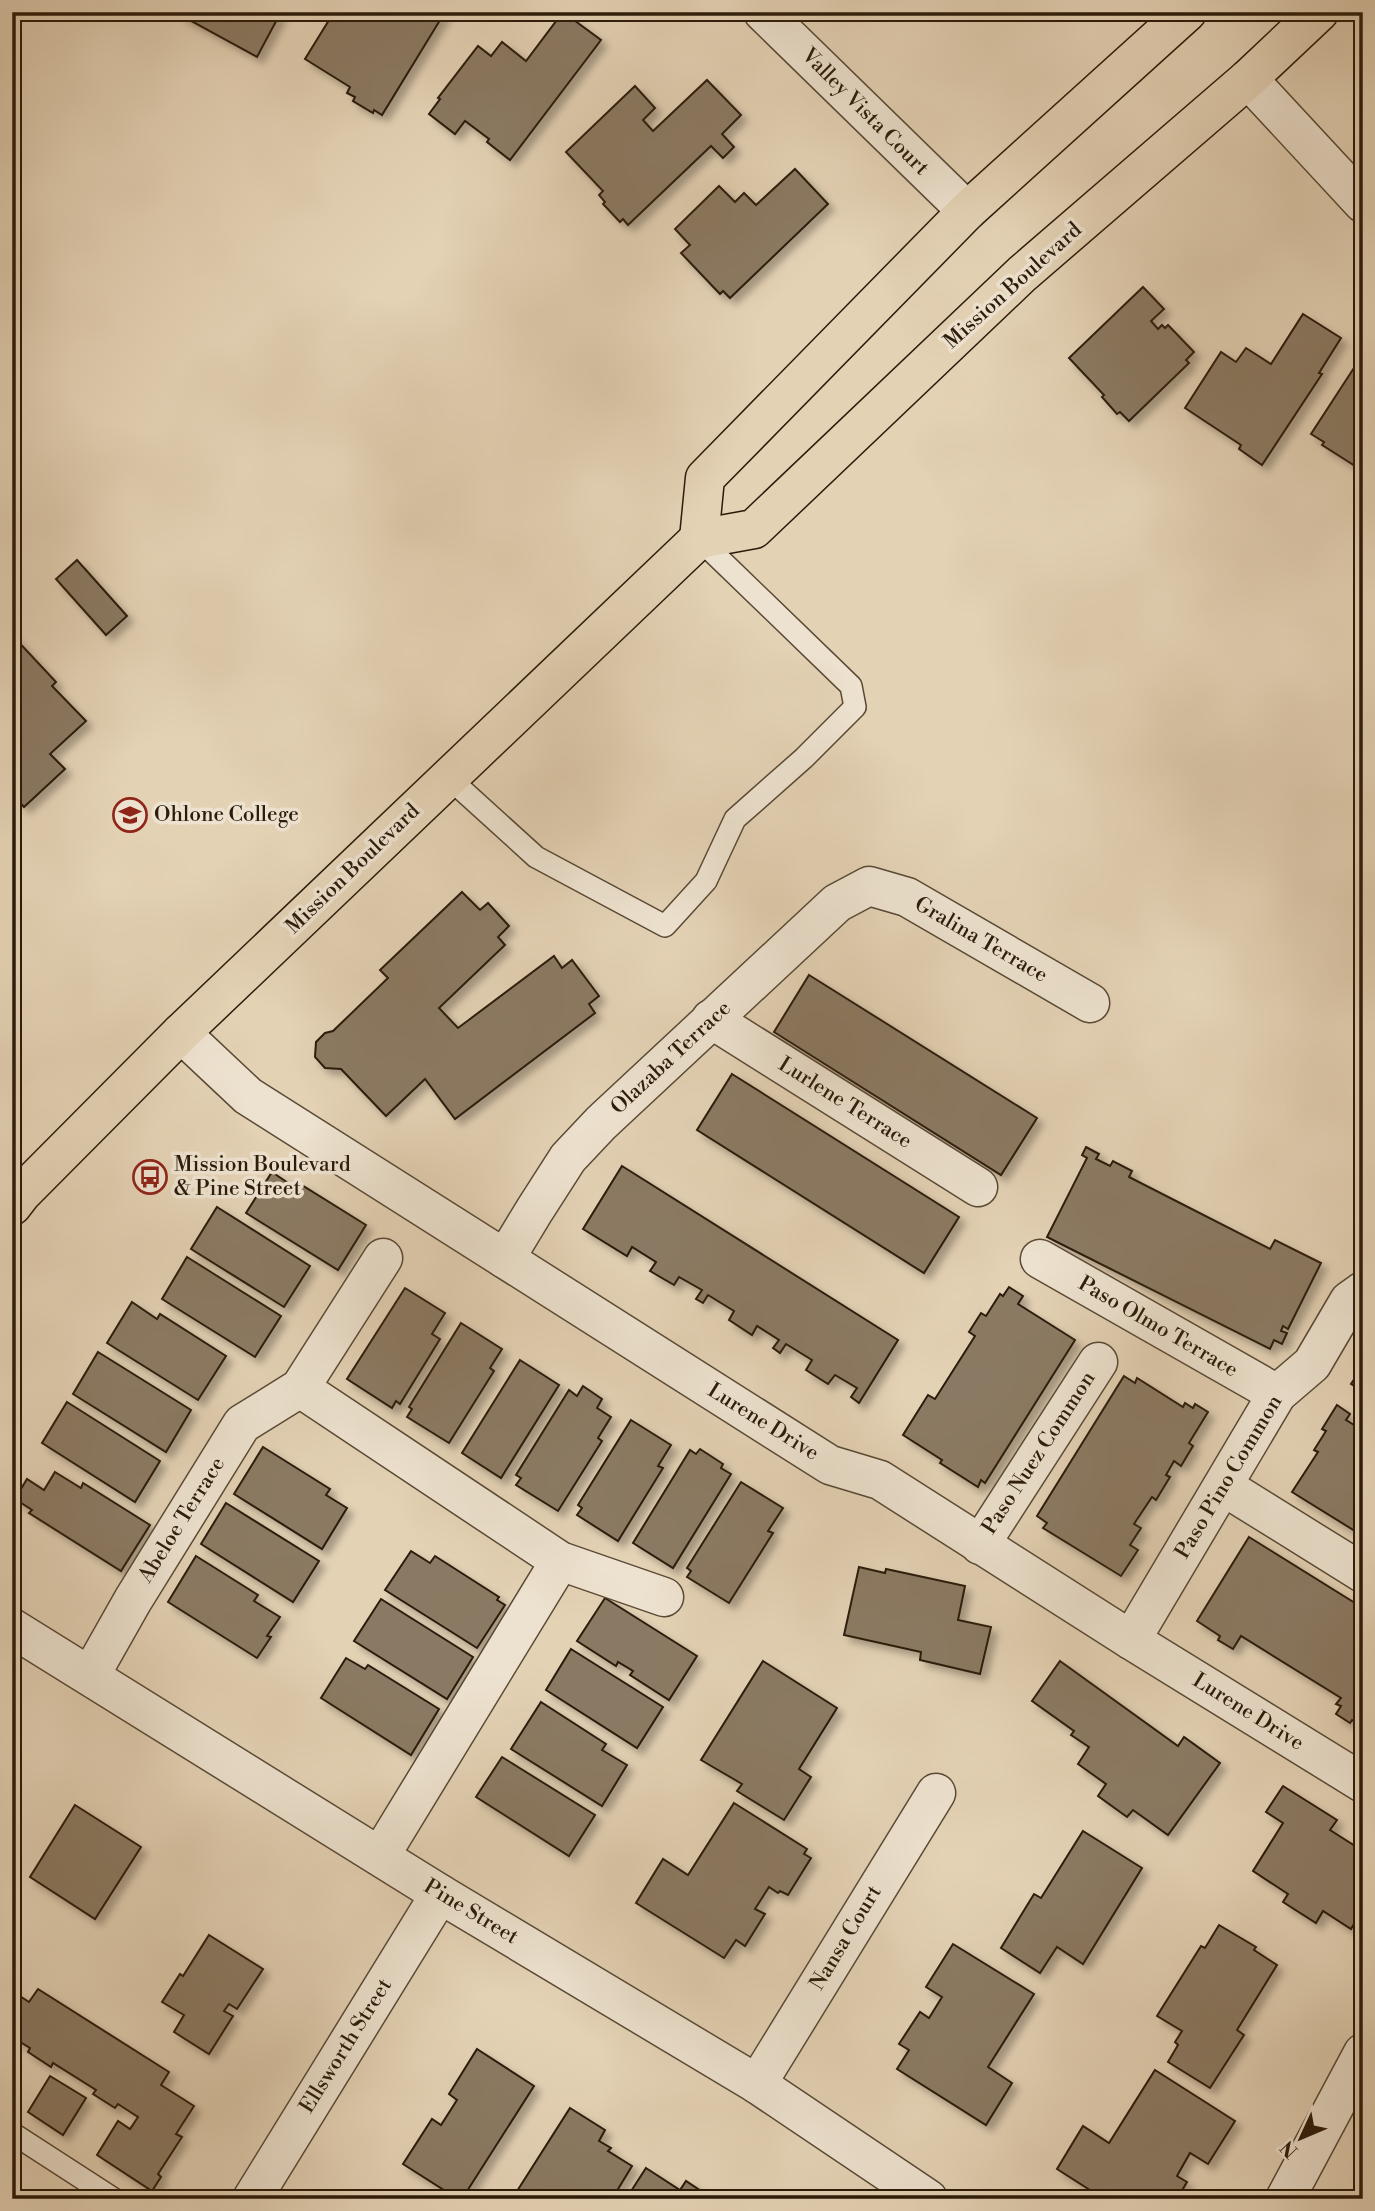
<svg xmlns="http://www.w3.org/2000/svg" width="1375" height="2211" viewBox="0 0 1375 2211" font-family="'Libre Bodoni',serif">
	<defs>
		<filter id="shadow"><feDropShadow dx="6" dy="6" stdDeviation="3.5" flood-color="#0004"/></filter>
	</defs>
	<rect width="100%" height="100%" fill="#e4d2b5"/>
	<filter id="stains"><feTurbulence type="fractalNoise" baseFrequency=".00286" numOctaves="4"/><feColorMatrix values="0 0 0 0 .2 0 0 0 0 .09 0 0 0 0 .02 0 0 0 .5 -.17"/></filter>
	<radialGradient id="worn" r=".72"><stop offset=".6" stop-color="#630" stop-opacity="0"/><stop offset="1" stop-color="#630" stop-opacity=".3"/></radialGradient>
	<g fill="#8b7a63" stroke="#2b1b0a" stroke-width="2" filter="url(#shadow)">
		<polygon points="182,12 281,12 257,57 180,15"/>
		<polygon points="334,12 377,12 384,16 386,12 445,12 382,115 374,110 373,113 353,101 355,97 347,93 350,87 305,59"/>
		<polygon points="563,12 601,40 510,160 487,142 489,139 465,121 455,134 429,114 440,99 438,98 478,46 491,56 502,42 526,61"/>
		<polygon points="707,80 741,115 722,134 734,147 723,158 711,146 628,225 623,219 620,222 603,204 605,202 599,195 603,191 566,152 635,86 655,108 643,120 653,131"/>
		<polygon points="795,169 828,204 730,298 723,291 720,294 681,253 690,245 675,229 719,186 735,202 744,193 756,205"/>
		<polygon points="1143,287 1164,309 1151,321 1158,329 1162,325 1165,328 1168,325 1194,352 1186,360 1189,363 1129,421 1120,412 1117,414 1102,397 1104,395 1069,358"/>
		<polygon points="1303,314 1341,338 1319,373 1322,374 1262,465 1239,449 1241,445 1185,408 1221,352 1236,362 1246,348 1271,364"/>
		<polygon points="1363,354 1363,471 1322,445 1324,442 1311,434"/>
		<polygon points="77,560 127,616 106,635 56,579"/>
		<polygon points="12,635 56,682 52,686 86,721 50,754 65,769 24,807 12,794"/>
		<polygon points="462,892 480,910 488,903 509,926 498,937 505,945 439,1008 458,1028 554,956 562,968 572,960 599,996 589,1004 595,1013 455,1119 425,1079 386,1116 341,1069 325,1068 315,1057 316,1042 325,1033 333,1031 388,978 380,970"/>
		<polygon points="809,975 1037,1118 1001,1175 774,1032"/>
		<polygon points="732,1074 959,1217 924,1273 697,1130"/>
		<polygon points="1086,1147 1099,1154 1096,1159 1110,1166 1113,1161 1132,1171 1129,1177 1270,1249 1275,1240 1321,1263 1288,1329 1283,1326 1281,1331 1287,1333 1282,1344 1274,1340 1270,1349 1047,1237 1087,1158 1082,1155"/>
		<polygon points="622,1166 898,1340 859,1403 851,1397 857,1388 835,1375 828,1384 806,1370 812,1360 786,1344 780,1353 773,1348 779,1340 757,1326 752,1335 729,1320 734,1311 708,1295 703,1303 696,1299 702,1290 679,1277 674,1285 650,1271 656,1262 632,1247 627,1256 583,1229"/>
		<polygon points="272,1172 297,1189 300,1184 366,1225 338,1270 246,1213"/>
		<polygon points="217,1207 310,1266 284,1307 191,1249"/>
		<polygon points="187,1257 281,1316 255,1357 162,1299"/>
		<polygon points="1009,1287 1023,1296 1018,1304 1075,1340 985,1483 981,1480 978,1487 940,1463 942,1460 903,1435 928,1395 935,1399 975,1336 969,1332 981,1313 986,1316 1000,1294 1003,1296"/>
		<polygon points="405,1288 445,1313 432,1334 440,1339 400,1404 396,1401 392,1408 347,1379"/>
		<polygon points="132,1302 157,1319 160,1314 226,1356 198,1400 107,1343"/>
		<polygon points="461,1323 502,1349 490,1368 494,1371 449,1443 407,1417 412,1409 409,1407"/>
		<polygon points="98,1352 191,1410 166,1452 73,1394"/>
		<polygon points="520,1360 559,1385 501,1478 462,1453"/>
		<polygon points="1363,1366 1363,1391 1351,1384"/>
		<polygon points="1124,1376 1135,1383 1137,1378 1183,1407 1185,1403 1193,1408 1195,1404 1208,1412 1189,1443 1193,1446 1181,1466 1174,1461 1166,1475 1170,1477 1156,1500 1152,1497 1134,1524 1141,1528 1130,1545 1138,1550 1121,1576 1043,1528 1047,1523 1037,1516"/>
		<polygon points="583,1386 602,1399 597,1408 611,1417 598,1438 602,1441 558,1511 516,1485 521,1478 516,1475 569,1390 577,1396"/>
		<polygon points="67,1402 160,1461 135,1502 42,1443"/>
		<polygon points="1337,1405 1350,1414 1346,1420 1359,1428 1363,1422 1363,1536 1292,1492 1318,1452 1314,1450 1326,1431 1322,1429"/>
		<polygon points="631,1420 671,1445 658,1466 663,1468 618,1541 577,1515 582,1508 578,1505"/>
		<polygon points="263,1447 330,1489 326,1495 347,1508 322,1549 234,1494"/>
		<polygon points="700,1449 723,1464 721,1468 731,1474 673,1568 633,1543 690,1450 696,1454"/>
		<polygon points="55,1472 81,1488 83,1483 150,1525 121,1571 29,1513 32,1510 15,1499 27,1479 44,1490"/>
		<polygon points="741,1482 783,1508 768,1531 773,1533 729,1603 687,1577 691,1571 687,1568"/>
		<polygon points="226,1503 319,1561 293,1602 201,1544"/>
		<polygon points="1249,1537 1363,1608 1363,1726 1352,1720 1350,1723 1336,1714 1341,1706 1336,1704 1341,1698 1241,1636 1233,1649 1218,1640 1220,1636 1197,1621"/>
		<polygon points="411,1551 430,1563 435,1556 499,1597 497,1600 505,1605 477,1648 385,1590"/>
		<polygon points="196,1556 258,1595 254,1601 280,1617 267,1636 271,1637 257,1658 168,1602"/>
		<polygon points="859,1567 885,1573 886,1569 965,1586 958,1620 991,1627 980,1674 920,1660 921,1652 844,1635"/>
		<polygon points="605,1598 697,1656 669,1700 630,1675 633,1671 618,1662 616,1666 577,1641"/>
		<polygon points="381,1599 473,1657 447,1699 354,1641"/>
		<polygon points="571,1649 663,1707 637,1748 546,1690"/>
		<polygon points="346,1658 365,1669 368,1665 439,1709 411,1755 321,1698"/>
		<polygon points="763,1661 837,1708 799,1769 811,1777 784,1820 737,1791 742,1784 701,1760"/>
		<polygon points="1060,1661 1178,1746 1184,1737 1220,1763 1168,1835 1133,1810 1127,1817 1098,1796 1106,1784 1078,1764 1089,1747 1071,1735 1074,1731 1032,1701"/>
		<polygon points="541,1702 606,1744 602,1750 627,1765 602,1806 511,1749"/>
		<polygon points="502,1757 595,1815 569,1856 476,1797"/>
		<polygon points="1283,1786 1337,1820 1330,1830 1363,1851 1363,1913 1361,1912 1351,1929 1323,1911 1316,1923 1283,1902 1288,1894 1253,1871 1283,1823 1266,1812"/>
		<polygon points="734,1803 807,1849 804,1854 811,1858 788,1895 780,1891 778,1893 769,1887 755,1909 765,1914 745,1946 736,1940 724,1958 636,1903 663,1859 688,1875"/>
		<polygon points="75,1805 141,1847 95,1919 30,1877"/>
		<polygon points="1083,1831 1142,1868 1083,1964 1057,1947 1040,1973 1001,1948 1034,1894 1041,1898"/>
		<polygon points="1219,1925 1256,1947 1254,1950 1277,1965 1237,2030 1244,2035 1210,2088 1168,2062 1178,2045 1175,2042 1182,2031 1157,2016 1201,1946 1205,1948"/>
		<polygon points="209,1935 263,1969 237,2009 229,2004 224,2011 233,2016 209,2054 174,2032 184,2015 162,2002 180,1974 183,1976"/>
		<polygon points="953,1944 1034,1994 988,2067 1012,2083 986,2125 897,2069 909,2050 899,2044 920,2012 929,2018 942,1997 926,1987"/>
		<polygon points="38,1989 169,2072 161,2085 194,2106 176,2134 182,2137 158,2174 161,2177 152,2191 97,2155 118,2121 130,2129 138,2117 118,2104 115,2108 93,2094 96,2090 53,2063 51,2067 28,2052 30,2048 12,2037 12,1991 29,2002"/>
		<polygon points="477,2049 534,2086 462,2199 458,2199 403,2164 432,2119 441,2125 457,2100 449,2094"/>
		<polygon points="1155,2070 1235,2121 1208,2164 1190,2153 1177,2176 1187,2182 1177,2199 1104,2199 1057,2169 1083,2126 1109,2143"/>
		<polygon points="50,2076 86,2098 63,2135 28,2112"/>
		<polygon points="570,2108 605,2130 599,2141 611,2148 608,2151 632,2166 612,2199 512,2199"/>
		<polygon points="646,2168 680,2190 686,2181 713,2199 626,2199"/>
	</g>
	<g fill="none" stroke-linecap="round" stroke-linejoin="round">
		<g stroke="#594935" stroke-width="24">
			<g id="lane">
				<polyline points="449,778 536,857 665,926 706,881 735,819 804,758 855,707 851,686 699,539"/>
				<polyline points="12,2133 114,2199"/>
			</g>
		</g>
		<g stroke="#594935" stroke-width="41">
			<g id="street">
				<polyline points="763,12 967,211"/>
				<polyline points="1248,79 1363,203"/>
				<polyline points="711,1019 978,1187"/>
				<polyline points="181,1033 248,1096 830,1465 880,1480 1131,1640 1363,1783"/>
				<polyline points="505,1259 534,1211 568,1158 601,1123 837,903 869,886 907,897 1090,1003"/>
				<polyline points="1040,1259 1277,1394"/>
				<polyline points="300,1388 560,1561 664,1597"/>
				<polyline points="1223,1486 1363,1573"/>
				<polyline points="980,1545 1098,1362"/>
				<polyline points="12,1628 440,1894 757,2084 928,2199"/>
				<polyline points="1131,1640 1277,1394 1312,1364 1349,1301 1363,1291"/>
				<polyline points="90,1676 133,1600 242,1424 300,1388 383,1258"/>
				<polyline points="380,1856 560,1561"/>
				<polyline points="757,2084 936,1793"/>
				<polyline points="252,2199 440,1894"/>
				<polyline points="1285,2199 1363,2053"/>
			</g>
		</g>
		<g stroke="#2b1b0a" stroke-width="41">
			<g id="primary">
				<polyline points="699,539 705,478 967,211 1187,12"/>
				<polyline points="12,1206 22,1193 181,1033 699,539 754,529 1022,274 1248,79 1319,12"/>
			</g>
		</g>
		<use href="#lane" stroke="#ede2cf" stroke-width="21"/>
		<use href="#street" stroke="#ede2cf" stroke-width="38"/>
		<use href="#primary" stroke="#e4d2b5" stroke-width="38"/>
	</g>
	<defs>
		<g id="university-ring" transform="scale(1.75)"><circle r="9.5" fill="#ede2cf" stroke="#8f2418" stroke-width="1.5"/><path d="M0-5L7-2L0 1L-7-2ZM-4 1L0 2.5L4 1V4Q0 6-4 4Z" fill="#8f2418"/></g>
		<g id="bus-ring" transform="scale(1.75)"><circle r="9.5" fill="#ede2cf" stroke="#8f2418" stroke-width="1.5"/><path d="M-5-6H5V4H4V6H2V4H-2V6H-4V4H-5ZM-3.5-4V0h7V-4ZM-3.5 1.2v1.5H-2V1.2ZM2 1.2v1.5H3.5V1.2Z" fill="#8f2418"/></g>
	</defs>
	<g fill-rule="evenodd">
		<use href="#university-ring" x="130" y="815"/>
		<use href="#bus-ring" x="150" y="1177"/>
	</g>
	<g text-anchor="middle" dominant-baseline="central" stroke-width="7" stroke-linejoin="round" paint-order="stroke">
		<g font-size="21" fill="#2b1b0a" stroke="#ede2cf">
			<text transform="translate(865 112) rotate(45)">Valley Vista Court</text>
			<text transform="translate(1013 286) rotate(-42)">Mission Boulevard</text>
			<text transform="translate(353 869) rotate(-44)">Mission Boulevard</text>
			<text transform="translate(981 940) rotate(30)">Gralina Terrace</text>
			<text transform="translate(671 1058) rotate(-43)">Olazaba Terrace</text>
			<text transform="translate(845 1103) rotate(32)">Lurlene Terrace</text>
			<text transform="translate(1158 1327) rotate(30)">Paso Olmo Terrace</text>
			<text transform="translate(763 1422) rotate(32)">Lurene Drive</text>
			<text transform="translate(1039 1453) rotate(-57)">Paso Nuez Common</text>
			<text transform="translate(1229 1477) rotate(-59)">Paso Pino Common</text>
			<text transform="translate(182 1520) rotate(-58)">Abeloe Terrace</text>
			<text transform="translate(1248 1712) rotate(32)">Lurene Drive</text>
			<text transform="translate(471 1912) rotate(31)">Pine Street</text>
			<text transform="translate(846 1938) rotate(-59)">Nansa Court</text>
			<text transform="translate(346 2046) rotate(-58)">Ellsworth Street</text>
		</g>
		<g font-size="21" fill="#2b1b0a" stroke="#ede2cf" text-anchor="start">
			<text x="154" y="815">Ohlone College</text>
			<text x="174" y="1165">Mission Boulevard<tspan x="174" dy="24">&amp; Pine Street</tspan></text>
		</g>
	</g>
	<rect width="1375" height="2211" fill="none" stroke="#e4d2b5" stroke-width="42"/>
	<rect x="14" y="14" width="1347" height="2183" fill="none" stroke="#2b1b0a" stroke-width="3.5"/>
	<rect x="21" y="21" width="1333" height="2169" fill="none" stroke="#2b1b0a" stroke-width="2"/>
	<g transform="translate(1301 2138) rotate(226)" stroke="#ede2cf" stroke-width="5" paint-order="stroke">
	<path d="M0-5L12 26L0 18L-12 26Z" fill="#2b1b0a"/>
	<text y="-10" font-size="19" font-weight="bold" text-anchor="middle" fill="#2b1b0a">N</text>
	</g>
	<rect width="100%" height="100%" filter="url(#stains)"/>
	<rect width="100%" height="100%" fill="url(#worn)"/>
</svg>
